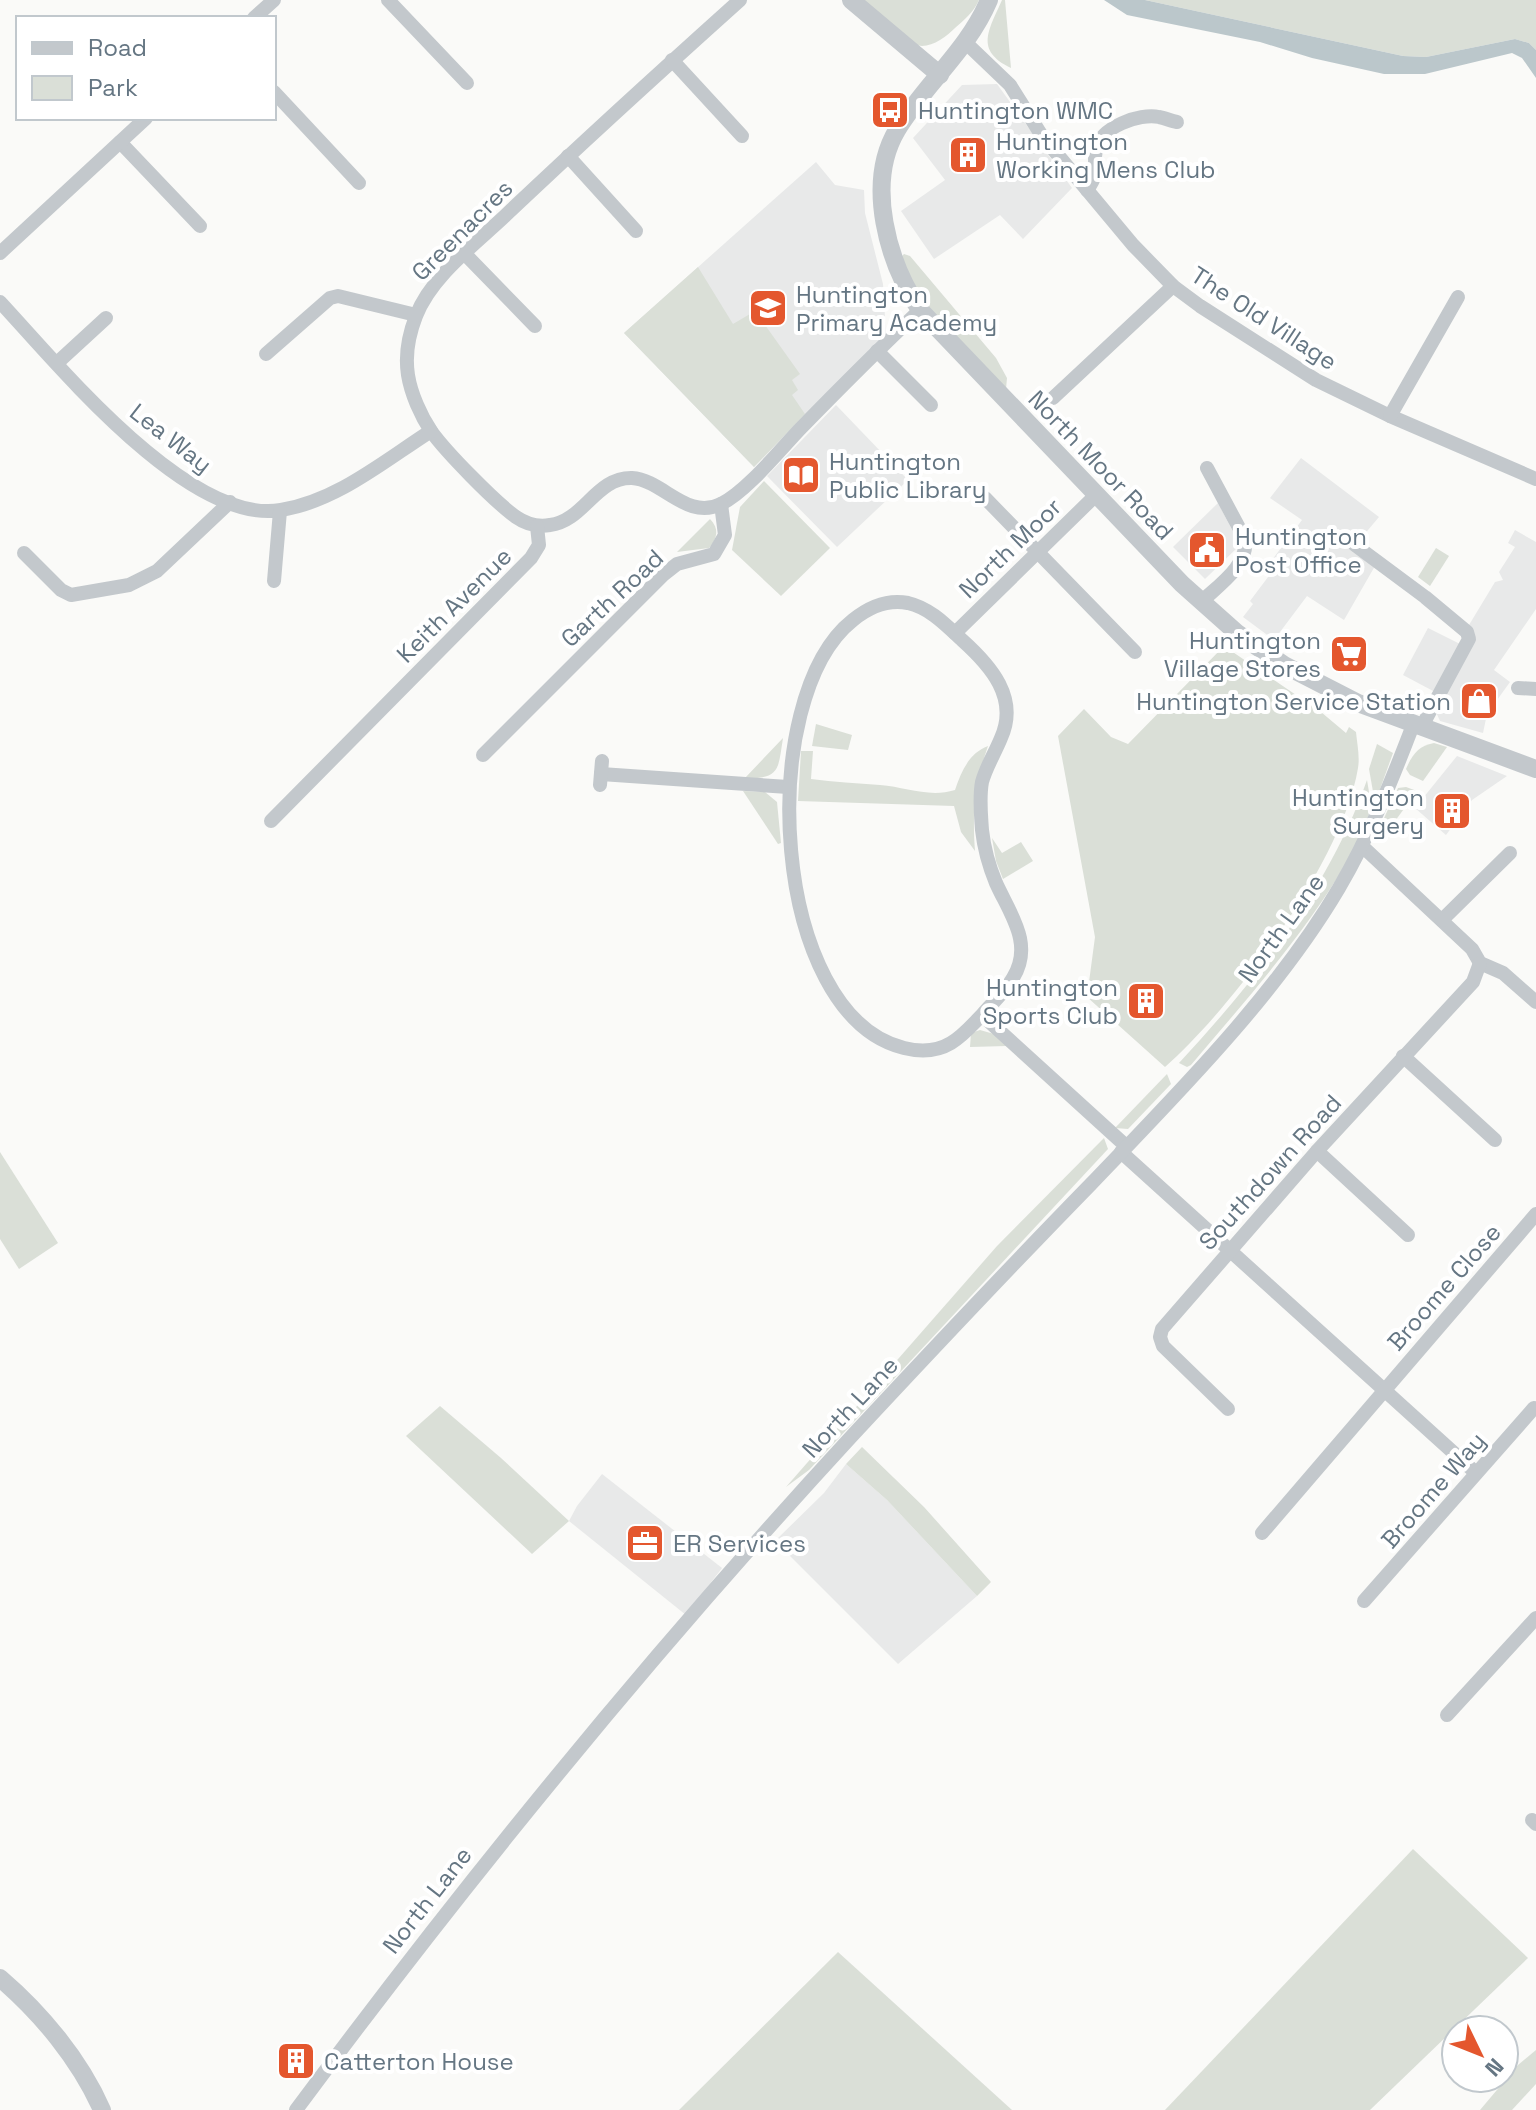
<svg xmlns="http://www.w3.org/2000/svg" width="1536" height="2110" viewBox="0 0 1536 2110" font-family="'Space Grotesk',sans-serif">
	<rect width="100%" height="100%" fill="#fafaf8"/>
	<g fill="#e8e9e9">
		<polygon points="997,84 1072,188 1023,239 1000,215 934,259 901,211 945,180 913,138 962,85"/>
		<polygon points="816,162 835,185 864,190 865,213 883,284 886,334 754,467 624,333"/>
		<polygon points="836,405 908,480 837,547 767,476"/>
		<polygon points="1301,458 1379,517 1352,549 1375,566 1344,620 1307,596 1274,640 1243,617 1253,604 1250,601 1277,565 1272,560 1302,520 1270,498"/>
		<polygon points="1218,503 1240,545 1205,579 1173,547"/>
		<polygon points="1515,530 1536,542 1536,609 1494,670 1510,682 1487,714 1483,733 1440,721 1435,710 1473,640 1469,625 1495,582 1503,580 1499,572 1515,547 1508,543"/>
		<polygon points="1428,628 1460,644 1435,692 1403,675"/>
		<polygon points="1457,756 1507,776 1472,800 1446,835 1415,808"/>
		<polygon points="846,1464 887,1500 977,1596 898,1664 775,1541 824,1493"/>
		<polygon points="602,1474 722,1568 686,1615 569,1521 577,1506"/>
	</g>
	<g fill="#dadfd7">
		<path d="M863,0H979C974,12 964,20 955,28C947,36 934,46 922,46C907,45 875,11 863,0Z"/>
		<path d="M1002,0H1005L1011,68C974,50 989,30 1002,0Z"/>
		<polygon points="1145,0 1536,0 1536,50 1529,43 1515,39 1426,57 1403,56"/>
		<path d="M904,254L910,256L996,358L1007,378L1006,389C971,353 912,306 902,256Z"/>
		<polygon points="698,267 733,324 755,311 800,374 792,380 798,390 792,395 805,414 754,467 624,333"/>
		<polygon points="764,481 830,548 781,596 732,550 740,507"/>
		<path d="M710,519C719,528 718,538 709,548L677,552Z"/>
		<polygon points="1436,548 1449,556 1430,586 1418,577"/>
		<path d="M1224,646L1321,712L1346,733L1349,727L1356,732C1357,743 1360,757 1358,768C1343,860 1235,1005 1165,1067L1087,997L1095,937L1058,736L1084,709L1111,737L1128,744Z"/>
		<polygon points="816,724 852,735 848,750 812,746"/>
		<path d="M783,738C778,770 780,779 745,778Z"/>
		<path d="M1434,743L1447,747L1423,781L1410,775L1406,769C1412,755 1418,746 1434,743Z"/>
		<polygon points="1377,744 1393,753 1375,803 1369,769"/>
		<path d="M988,746C975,783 972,812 975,851L961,832L954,806L798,801L801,751H813L811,779C834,782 857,783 880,785C906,787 929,798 955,790C961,772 969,753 988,746Z"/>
		<path d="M1367,780L1370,798L1366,806L1371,809C1364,826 1357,844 1348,860C1305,934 1246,1000 1191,1065L1187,1067L1179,1063C1256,980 1329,888 1367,780Z"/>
		<polygon points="1406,787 1417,791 1379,843 1378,831 1398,788"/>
		<polygon points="743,791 765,792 777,802 781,843 778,844"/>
		<polygon points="992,838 1002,853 1021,842 1033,861 1003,879 996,861"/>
		<polygon points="980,1030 994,1034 1007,1046 970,1047 971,1033"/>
		<polygon points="1167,1074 1171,1084 1128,1129 1115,1128"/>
		<polygon points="1104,1138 1108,1149 809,1470 786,1487 997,1246"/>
		<polygon points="0,1152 58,1243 19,1269 0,1239"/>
		<polygon points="440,1406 501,1458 569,1521 532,1554 406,1436"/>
		<polygon points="862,1447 924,1507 991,1582 977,1596 887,1500 846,1464"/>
		<polygon points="1413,1849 1528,1958 1370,2110 1165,2110"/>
		<polygon points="838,1952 1012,2110 679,2110"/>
		<polygon points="1536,2050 1536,2084 1512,2110 1480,2110 1518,2065"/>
	</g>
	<polygon fill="#bbc7cb" points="1104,0 1145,0 1403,56 1426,57 1515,39 1529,43 1536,50 1536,78 1522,58 1512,53 1425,74 1384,74 1312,58 1260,42 1127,15"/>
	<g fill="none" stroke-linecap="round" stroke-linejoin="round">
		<g stroke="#c3c8cc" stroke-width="14">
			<polyline points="388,0 467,83"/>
			<path d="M740,0C662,70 584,141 508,213C477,243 432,275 416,316C409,334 405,356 408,375C411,394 421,416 431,431C446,452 495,502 516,517C526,524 538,527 550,525C584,521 596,477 632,478C663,480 687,521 721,504C746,492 780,450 800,429C839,389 879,349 920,310"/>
			<polyline points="254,18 274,0"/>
			<polyline points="965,42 1010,85 1042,136 1133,245 1173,286 1200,306 1316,380 1390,416 1536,479"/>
			<polyline points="672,60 742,136"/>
			<polyline points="274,92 359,183"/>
			<polyline points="120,142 200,226"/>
			<polyline points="568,156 636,231"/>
			<path d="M1087,190C1101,171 1092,168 1096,149C1101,127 1139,113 1159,117C1165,118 1171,121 1177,122"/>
			<polyline points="0,253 146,118"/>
			<polyline points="465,254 535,326"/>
			<path d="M0,302C57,363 189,526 281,510C337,501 384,461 431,431"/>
			<polyline points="877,351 931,405"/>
			<polyline points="266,354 330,298 338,296 416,315"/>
			<polyline points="57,363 106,318"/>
			<polyline points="1053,398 1173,286"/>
			<polyline points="1390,416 1458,297"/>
			<polyline points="985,498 1135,652"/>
			<polyline points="1355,545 1425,597 1467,632 1469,639 1421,728"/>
			<polyline points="24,553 61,590 71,595 129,585 157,571 230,502"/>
			<polyline points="274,581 280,511"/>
			<path d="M1201,602C1219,585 1249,565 1245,539L1207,468"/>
			<polyline points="955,633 1096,495"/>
			<polyline points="1518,688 1536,689"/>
			<polyline points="483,755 663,575 677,564 714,554 725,535 721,504"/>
			<polyline points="601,774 788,787"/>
			<polyline points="600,785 602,761"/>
			<polyline points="271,821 531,558 539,545 537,526"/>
			<polyline points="1362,846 1472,949 1480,963 1503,973 1536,1002"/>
			<polyline points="1442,920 1510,853"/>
			<path d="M982,1015C992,1003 1005,992 1013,978C1034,944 1010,914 996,883C989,866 984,848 982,830C981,815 979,798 982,782C986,767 995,753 1001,738C1019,698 991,666 962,640C946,625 930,608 908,603C887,599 869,607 853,620C754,698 770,1015 904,1048C920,1052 936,1052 951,1043C963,1036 972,1025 982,1015L1126,1146"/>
			<polyline points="1403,1056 1495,1140"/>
			<polyline points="1317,1151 1408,1235"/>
			<polyline points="1121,1152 1476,1473"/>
			<polyline points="1228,1409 1163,1346 1160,1337 1162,1329 1317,1151 1473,982 1480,963"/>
			<polyline points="1262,1533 1536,1214"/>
			<polyline points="1364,1601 1534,1408"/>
			<polyline points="1447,1715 1536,1618"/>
			<polyline points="1532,1820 1536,1824"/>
			<path d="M296,2110C469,1877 653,1652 850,1438C929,1353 1010,1267 1091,1184C1176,1095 1276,995 1339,888C1369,837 1392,780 1413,725"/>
		</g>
		<g stroke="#c3c8cc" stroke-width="18">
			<polyline points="851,0 940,75"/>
			<path d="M989,0C968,50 925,84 897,130C865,184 888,263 920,310L1182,584L1237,633L1284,665L1358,703L1536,769"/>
			<path d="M0,1978C41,2013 80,2060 102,2110"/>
		</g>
	</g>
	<defs>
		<g id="bus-square" transform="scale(2)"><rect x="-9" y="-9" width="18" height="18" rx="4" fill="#e4572e" stroke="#fff"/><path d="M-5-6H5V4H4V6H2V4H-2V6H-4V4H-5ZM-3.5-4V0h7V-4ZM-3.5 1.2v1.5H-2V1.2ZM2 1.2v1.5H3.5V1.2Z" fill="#fff"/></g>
		<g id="building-square" transform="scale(2)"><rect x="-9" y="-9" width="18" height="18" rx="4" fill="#e4572e" stroke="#fff"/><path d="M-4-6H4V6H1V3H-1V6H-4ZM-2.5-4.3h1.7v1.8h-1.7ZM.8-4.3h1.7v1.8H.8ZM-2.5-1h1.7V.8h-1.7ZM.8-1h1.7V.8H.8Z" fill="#fff"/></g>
		<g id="school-square" transform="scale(2)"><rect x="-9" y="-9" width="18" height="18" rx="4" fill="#e4572e" stroke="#fff"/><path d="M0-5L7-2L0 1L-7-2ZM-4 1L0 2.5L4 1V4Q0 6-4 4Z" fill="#fff"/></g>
		<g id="library-square" transform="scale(2)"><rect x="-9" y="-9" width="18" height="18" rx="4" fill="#e4572e" stroke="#fff"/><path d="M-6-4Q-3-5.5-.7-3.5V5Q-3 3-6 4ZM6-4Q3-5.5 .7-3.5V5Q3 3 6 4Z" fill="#fff"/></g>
		<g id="civic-square" transform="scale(2)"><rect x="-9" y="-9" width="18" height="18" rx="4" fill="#e4572e" stroke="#fff"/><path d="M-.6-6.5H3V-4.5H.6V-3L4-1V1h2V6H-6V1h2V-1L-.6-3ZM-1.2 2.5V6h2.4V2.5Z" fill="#fff"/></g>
		<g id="supermarket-square" transform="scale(2)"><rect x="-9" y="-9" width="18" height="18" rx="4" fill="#e4572e" stroke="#fff"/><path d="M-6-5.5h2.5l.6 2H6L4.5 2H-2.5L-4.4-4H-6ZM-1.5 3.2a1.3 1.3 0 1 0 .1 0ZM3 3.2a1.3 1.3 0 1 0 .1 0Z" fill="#fff"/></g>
		<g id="shop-square" transform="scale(2)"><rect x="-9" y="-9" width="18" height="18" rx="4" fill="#e4572e" stroke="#fff"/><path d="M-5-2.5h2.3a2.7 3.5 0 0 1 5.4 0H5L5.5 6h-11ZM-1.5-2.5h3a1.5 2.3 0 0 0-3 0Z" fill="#fff"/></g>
		<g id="office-square" transform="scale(2)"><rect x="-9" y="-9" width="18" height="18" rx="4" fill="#e4572e" stroke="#fff"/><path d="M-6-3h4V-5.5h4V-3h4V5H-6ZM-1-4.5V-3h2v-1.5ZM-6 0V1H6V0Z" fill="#fff"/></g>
	</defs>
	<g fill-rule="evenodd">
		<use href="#bus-square" x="890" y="110"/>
		<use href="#building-square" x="968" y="155"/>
		<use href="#school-square" x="768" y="308"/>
		<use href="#library-square" x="801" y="475"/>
		<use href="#civic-square" x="1207" y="550"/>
		<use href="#supermarket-square" x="1349" y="654"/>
		<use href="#shop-square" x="1479" y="701"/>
		<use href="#building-square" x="1452" y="811"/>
		<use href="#building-square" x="1146" y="1001"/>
		<use href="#office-square" x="645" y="1543"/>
		<use href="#building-square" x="296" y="2061"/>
	</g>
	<g text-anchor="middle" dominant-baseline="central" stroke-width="8" stroke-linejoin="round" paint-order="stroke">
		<g font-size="24" fill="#657683" stroke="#fff" text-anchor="start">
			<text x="918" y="110">Huntington WMC</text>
			<text x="996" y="141">Huntington<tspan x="996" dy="28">Working Mens Club</tspan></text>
			<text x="796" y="294">Huntington<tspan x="796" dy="28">Primary Academy</tspan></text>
			<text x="829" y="461">Huntington<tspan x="829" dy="28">Public Library</tspan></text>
			<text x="1235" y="536">Huntington<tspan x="1235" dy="28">Post Office</tspan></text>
			<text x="1321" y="640" text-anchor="end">Huntington<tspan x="1321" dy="28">Village Stores</tspan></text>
			<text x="1451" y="701" text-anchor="end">Huntington Service Station</text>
			<text x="1424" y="797" text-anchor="end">Huntington<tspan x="1424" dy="28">Surgery</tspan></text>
			<text x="1118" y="987" text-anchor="end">Huntington<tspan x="1118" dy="28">Sports Club</tspan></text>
			<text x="673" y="1543">ER Services</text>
			<text x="324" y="2061">Catterton House</text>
		</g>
		<g font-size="24" fill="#657683" stroke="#fff">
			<text transform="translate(462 230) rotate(-45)">Greenacres</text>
			<text transform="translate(1264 318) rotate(33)">The Old Village</text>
			<text transform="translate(171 438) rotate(38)">Lea Way</text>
			<text transform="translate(1101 465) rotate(46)">North Moor Road</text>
			<text transform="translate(1010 548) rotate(-44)">North Moor</text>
			<text transform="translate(612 598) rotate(-43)">Garth Road</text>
			<text transform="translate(454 605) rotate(-45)">Keith Avenue</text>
			<text transform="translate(1281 928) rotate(-54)">North Lane</text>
			<text transform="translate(1270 1172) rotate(-48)">Southdown Road</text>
			<text transform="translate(1444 1287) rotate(-49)">Broome Close</text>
			<text transform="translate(850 1407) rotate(-47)">North Lane</text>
			<text transform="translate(1433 1490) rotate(-49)">Broome Way</text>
			<text transform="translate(427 1900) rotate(-52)">North Lane</text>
		</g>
	</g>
	<rect x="16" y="16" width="260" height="104" fill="#ffffff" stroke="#c1c8cd" stroke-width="2"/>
	<rect x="32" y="42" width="40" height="12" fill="#c3c8cc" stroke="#c1c8cd" stroke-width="2"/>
	<text x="88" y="56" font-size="24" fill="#657683">Road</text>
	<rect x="32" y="76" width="40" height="24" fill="#dadfd7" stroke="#c1c8cd" stroke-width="2"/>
	<text x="88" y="96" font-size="24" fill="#657683">Park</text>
	<g transform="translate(1480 2054) rotate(133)"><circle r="38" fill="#ffffff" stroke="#c1c8cd" stroke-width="2"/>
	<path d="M0-6L14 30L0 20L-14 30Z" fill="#e4572e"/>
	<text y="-12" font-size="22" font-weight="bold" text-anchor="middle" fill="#657683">N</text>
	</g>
</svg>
